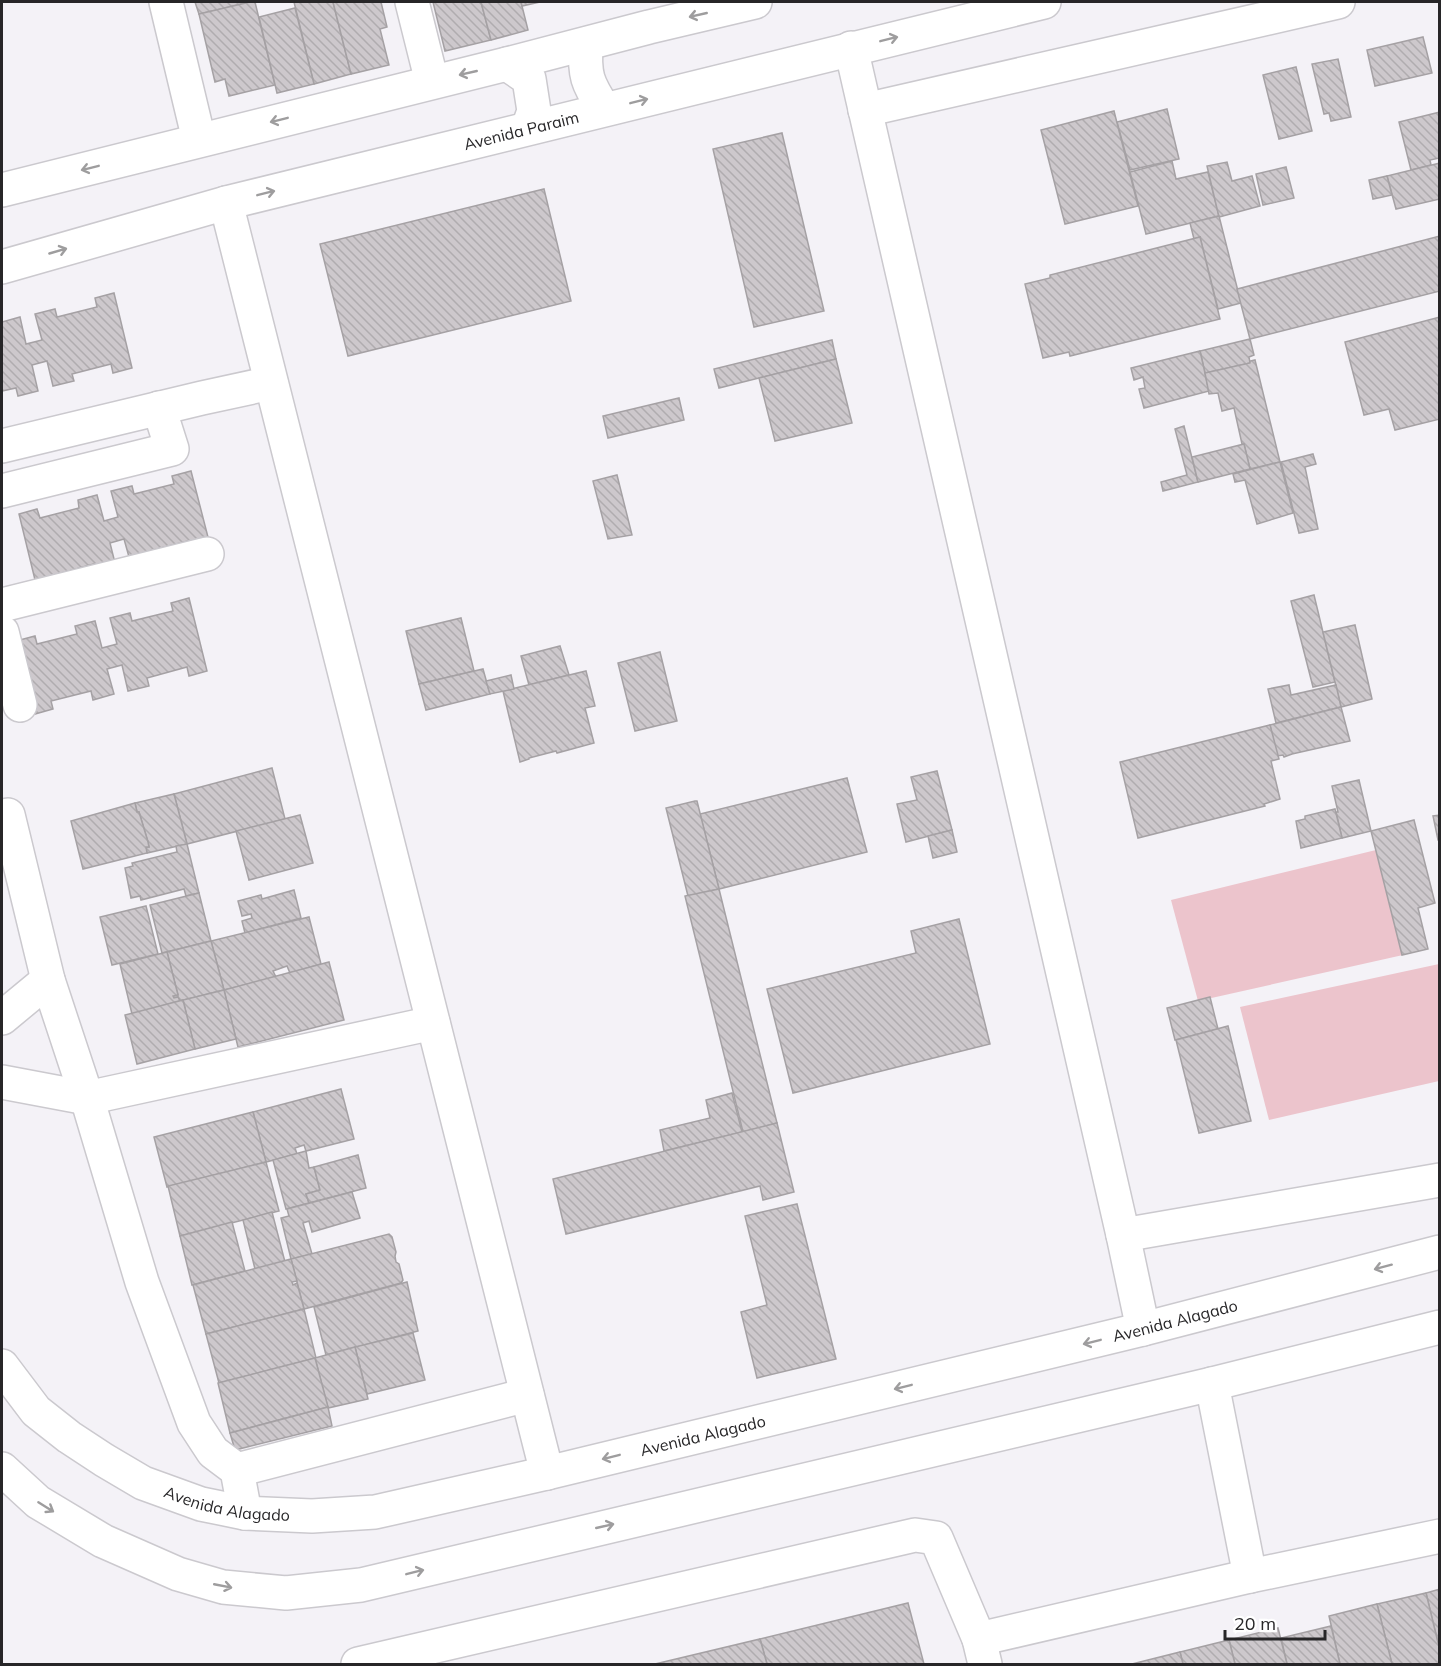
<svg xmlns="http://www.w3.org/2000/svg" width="1441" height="1666" viewBox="0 0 1441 1666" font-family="Mulish,sans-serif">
	<defs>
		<pattern id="building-back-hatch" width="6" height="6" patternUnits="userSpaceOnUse" patternTransform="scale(1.5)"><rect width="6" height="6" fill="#cdc8cc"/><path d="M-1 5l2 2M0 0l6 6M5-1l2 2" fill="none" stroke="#b0acaf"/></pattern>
	</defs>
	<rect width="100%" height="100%" fill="#f4f2f7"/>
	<g fill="#ecc4cc">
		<polygon points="1376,850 1403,955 1198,1001 1171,900"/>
		<polygon points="1439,964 1439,1081 1269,1120 1240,1007"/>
	</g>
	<g fill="url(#building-back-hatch)" stroke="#a5a1a4" stroke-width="1.5">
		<polygon points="195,2 250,2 199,14"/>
		<polygon points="250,2 255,2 275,85 229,96 225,79 215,82 199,14"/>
		<polygon points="294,2 333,2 351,74 314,84"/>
		<polygon points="333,2 381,2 387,27 380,29 389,65 351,74"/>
		<polygon points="433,2 481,2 491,40 445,51"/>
		<polygon points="481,2 521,2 528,30 491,40"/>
		<polygon points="521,2 540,2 522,6"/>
		<polygon points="295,8 314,84 277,93 259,17"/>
		<polygon points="1423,37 1432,73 1375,86 1367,50"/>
		<polygon points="1338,59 1351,117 1331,121 1329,113 1324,114 1312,64"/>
		<polygon points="1296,67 1312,131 1279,139 1263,75"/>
		<polygon points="1167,109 1179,159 1130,170 1117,122"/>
		<polygon points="1114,111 1138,206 1065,224 1041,130"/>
		<polygon points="1440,112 1440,160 1439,158 1430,160 1431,165 1411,170 1399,122"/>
		<polygon points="782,133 824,311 754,327 713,149"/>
		<polygon points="1172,161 1176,179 1208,172 1219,216 1146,234 1130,172"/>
		<polygon points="1227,162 1232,181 1252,176 1260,206 1219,217 1207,166"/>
		<polygon points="1440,163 1440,199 1396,209 1387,176"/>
		<polygon points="1286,167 1294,198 1263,205 1256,174"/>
		<polygon points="1387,176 1392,195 1373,199 1369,180"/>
		<polygon points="544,189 571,301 348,356 320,244"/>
		<polygon points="1219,216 1241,303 1218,309 1200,237 1194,239 1190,223"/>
		<polygon points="1440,236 1440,291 1250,339 1237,289"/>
		<polygon points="1200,237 1220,319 1070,356 1069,352 1043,358 1025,284 1050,278 1050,275"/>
		<polygon points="114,293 132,368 113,373 111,364 72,374 74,381 53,386 47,361 32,365 38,391 18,396 16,388 2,391 2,322 20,317 26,344 42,340 35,314 55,309 57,317 97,307 95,298"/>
		<polygon points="1440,317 1440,419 1395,430 1389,409 1364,415 1345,342"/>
		<polygon points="1250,339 1254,355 1249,357 1250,363 1205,373 1200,351"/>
		<polygon points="832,340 836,359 719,388 714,369"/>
		<polygon points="1200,351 1209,391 1144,408 1139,389 1145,388 1143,377 1134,380 1131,368"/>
		<polygon points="836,359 852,423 775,441 759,378"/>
		<polygon points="1255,360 1280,462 1250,469 1244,444 1242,444 1234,408 1222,411 1218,393 1209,394 1205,373 1250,363 1250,361"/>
		<polygon points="679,398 684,420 608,438 603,416"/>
		<polygon points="1184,426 1198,482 1163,491 1161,482 1187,475 1175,429"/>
		<polygon points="1244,444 1250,469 1198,482 1192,457"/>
		<polygon points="1313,454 1316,464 1305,467 1318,529 1299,533 1281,462"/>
		<polygon points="1280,462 1293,513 1257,524 1245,480 1235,482 1233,474"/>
		<polygon points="191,471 210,545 190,550 188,541 149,551 151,559 131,564 124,539 110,543 116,567 96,572 94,564 54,575 56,583 37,588 19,514 37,509 40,518 79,508 78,500 97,495 104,521 118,517 111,491 132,486 134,494 174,484 172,476"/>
		<polygon points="617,475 632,535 608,539 593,481"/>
		<polygon points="1314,595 1335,682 1313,687 1291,601"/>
		<polygon points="189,598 207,671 189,676 187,667 147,678 149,686 128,691 122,665 107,669 114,694 93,700 91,691 51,701 53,709 35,714 16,641 35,636 37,644 77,634 75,626 95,621 102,648 117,644 110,618 130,613 132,621 173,611 171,603"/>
		<polygon points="461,618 474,671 419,684 406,631"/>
		<polygon points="1355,625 1372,699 1341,707 1323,632"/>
		<polygon points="560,646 569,675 529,685 521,656"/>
		<polygon points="660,652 677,721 635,731 618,663"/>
		<polygon points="483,669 490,694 426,710 419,684"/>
		<polygon points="586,671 595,706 585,708 594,743 557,753 556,751 529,758 529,759 520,762 503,691"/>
		<polygon points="511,675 514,689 490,694 486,681"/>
		<polygon points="1289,685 1291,695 1336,685 1341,707 1276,723 1268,689"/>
		<polygon points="1341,707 1350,741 1292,754 1284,757 1283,755 1277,756 1270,725"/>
		<polygon points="1270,725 1279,759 1271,761 1280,799 1264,804 1265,806 1138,838 1120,762"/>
		<polygon points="272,768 285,819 187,844 174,794"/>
		<polygon points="937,771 952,830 906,842 897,804 917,800 911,777"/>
		<polygon points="847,778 867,852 719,889 700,814"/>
		<polygon points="1359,780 1371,831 1342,838 1336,812 1338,812 1332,786"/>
		<polygon points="174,794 187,844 147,853 146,847 149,847 148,842 139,812 137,812 135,803"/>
		<polygon points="695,801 697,801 719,889 688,896 666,808"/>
		<polygon points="135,803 137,812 139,812 148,842 149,847 146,847 147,853 83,869 71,821"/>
		<polygon points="1335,809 1342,838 1301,848 1296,821 1305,819 1305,816"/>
		<polygon points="300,815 313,863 249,880 236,831"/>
		<polygon points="1440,815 1440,840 1438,840 1433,816"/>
		<polygon points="1414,820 1435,903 1418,908 1428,949 1402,955 1371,831"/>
		<polygon points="952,830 957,852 933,858 928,836"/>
		<polygon points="187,844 199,893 186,896 184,889 141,900 140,896 131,898 125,868 133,866 132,863 177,852 176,846"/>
		<polygon points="719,889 777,1123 743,1132 685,896"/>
		<polygon points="294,890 301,918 245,933 242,921 252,918 251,914 242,916 238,901 261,895 262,899"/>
		<polygon points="199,893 211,941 162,953 150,905"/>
		<polygon points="146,906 158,954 112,965 100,917"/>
		<polygon points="309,917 321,964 290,973 287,966 273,971 276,977 224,990 211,941"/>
		<polygon points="959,919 990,1044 793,1093 767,989 916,953 911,931"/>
		<polygon points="211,941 224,990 180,1001 178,997 174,998 173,996 178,995 167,952"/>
		<polygon points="167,952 178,995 173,996 174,998 178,997 180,1001 132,1014 120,964"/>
		<polygon points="329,962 344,1020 238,1047 224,990"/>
		<polygon points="224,990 236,1039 195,1049 183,1000"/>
		<polygon points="1210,997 1218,1029 1175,1040 1167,1008"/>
		<polygon points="183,1000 195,1049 137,1064 125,1015"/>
		<polygon points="1228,1026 1251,1121 1199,1133 1176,1040"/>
		<polygon points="341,1089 354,1139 306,1151 304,1145 295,1148 297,1154 266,1162 253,1112"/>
		<polygon points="732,1093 742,1132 664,1151 660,1130 710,1118 706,1100"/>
		<polygon points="253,1112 266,1162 167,1187 154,1137"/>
		<polygon points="777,1123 794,1192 763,1200 760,1186 566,1234 553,1179"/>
		<polygon points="306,1151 309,1168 314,1167 320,1190 306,1194 309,1203 286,1209 273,1160"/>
		<polygon points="358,1155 366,1188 309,1203 306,1194 320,1190 314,1167"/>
		<polygon points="266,1162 279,1211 180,1236 168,1186"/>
		<polygon points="352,1192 360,1218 312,1232 309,1221 303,1223 312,1254 291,1259 281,1218 289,1216 287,1209"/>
		<polygon points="797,1204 836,1359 757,1378 741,1312 767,1305 745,1216"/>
		<polygon points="272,1212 285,1262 255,1269 243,1220"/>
		<polygon points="232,1222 245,1271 192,1285 180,1236"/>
		<polygon points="389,1234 392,1237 396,1252 395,1256 396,1262 399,1264 403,1280 401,1283 304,1309 291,1259"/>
		<polygon points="291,1259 297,1281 292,1282 293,1285 297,1283 304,1309 206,1334 193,1285"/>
		<polygon points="407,1282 418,1331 326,1355 314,1307"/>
		<polygon points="304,1309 316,1358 219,1383 206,1334"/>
		<polygon points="413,1333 425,1380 367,1394 355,1347"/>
		<polygon points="355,1347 368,1399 328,1408 315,1358"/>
		<polygon points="315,1358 328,1407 230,1433 218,1383"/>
		<polygon points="328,1407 332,1426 235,1450 230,1433"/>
		<polygon points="1440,1589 1440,1651 1426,1593"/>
		<polygon points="1426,1593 1440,1651 1440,1664 1392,1664 1377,1604"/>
		<polygon points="908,1603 924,1664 767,1664 760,1639"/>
		<polygon points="1377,1604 1392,1664 1340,1664 1329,1616"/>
		<polygon points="1331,1626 1340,1664 1287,1664 1281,1638"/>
		<polygon points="1278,1628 1287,1664 1235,1664 1229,1640"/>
		<polygon points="760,1639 767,1664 655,1664"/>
		<polygon points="1229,1640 1235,1664 1183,1664 1180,1652"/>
		<polygon points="1180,1652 1183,1664 1132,1664"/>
	</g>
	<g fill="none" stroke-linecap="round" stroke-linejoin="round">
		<g stroke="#cbc9ce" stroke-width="36">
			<g id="minor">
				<polyline points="166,2 199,140"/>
				<polyline points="412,2 432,82"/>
				<path d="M586,44C584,75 587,83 604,109"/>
				<polyline points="851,48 1123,1235 1143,1329"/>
				<polyline points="507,64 529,79 534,111 528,128"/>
				<polyline points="865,110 1338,2"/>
				<polyline points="2,190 507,64 649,27 755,2"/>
				<polyline points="226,203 547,1473"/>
				<path id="s1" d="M2,267L226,203L1044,2"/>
				<polyline points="2,446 202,398 271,383"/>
				<polyline points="2,491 172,449 159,408"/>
				<polyline points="2,605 207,554"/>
				<polyline points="2,632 20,705"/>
				<polyline points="8,815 48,980 87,1098 142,1282 194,1423 213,1452 237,1470 245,1513"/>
				<polyline points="2,1018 48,980"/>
				<polyline points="2,1082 87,1098 433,1023"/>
				<polyline points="1123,1235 1440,1180"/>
				<polyline points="1212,1384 1250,1576"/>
				<polyline points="237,1470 527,1395"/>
				<polyline points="358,1664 915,1535 936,1538 979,1639"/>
				<polyline points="985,1664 979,1639 1250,1576 1440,1536"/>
			</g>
		</g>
		<g stroke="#cbc9ce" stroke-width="36">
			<g id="major">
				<path id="s2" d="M2,1366L36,1411L69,1437L104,1460L143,1483L201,1504L245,1513L312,1516L375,1512L547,1473L1143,1329L1440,1252"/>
				<polyline points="2,1469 38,1502 103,1541 178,1574 223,1587 286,1593 361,1585 1212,1384 1440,1327"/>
			</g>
		</g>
		<use href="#minor" stroke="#fff" stroke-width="33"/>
		<use href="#major" stroke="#fff" stroke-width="33"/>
	</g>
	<defs><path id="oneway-shaft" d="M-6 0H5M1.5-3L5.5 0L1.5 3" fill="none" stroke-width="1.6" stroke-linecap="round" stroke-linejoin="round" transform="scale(1.5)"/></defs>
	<g stroke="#9e9d9e">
		<use href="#oneway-shaft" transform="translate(698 15) rotate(167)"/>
		<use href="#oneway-shaft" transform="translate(889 39) rotate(-14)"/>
		<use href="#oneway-shaft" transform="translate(468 73) rotate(167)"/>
		<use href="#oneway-shaft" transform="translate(639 101) rotate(-14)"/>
		<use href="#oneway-shaft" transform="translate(279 120) rotate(166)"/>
		<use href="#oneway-shaft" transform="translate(90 168) rotate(166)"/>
		<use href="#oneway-shaft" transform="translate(266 193) rotate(-14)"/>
		<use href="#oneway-shaft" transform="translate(58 251) rotate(-16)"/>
		<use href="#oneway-shaft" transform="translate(1383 1267) rotate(165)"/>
		<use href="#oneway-shaft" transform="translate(1092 1342) rotate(166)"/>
		<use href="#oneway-shaft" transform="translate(903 1387) rotate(166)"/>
		<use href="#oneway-shaft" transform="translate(611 1457) rotate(166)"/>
		<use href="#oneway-shaft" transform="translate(46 1507) rotate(32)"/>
		<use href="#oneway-shaft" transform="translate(605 1526) rotate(-13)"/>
		<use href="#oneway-shaft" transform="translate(415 1572) rotate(-14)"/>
		<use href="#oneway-shaft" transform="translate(223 1586) rotate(11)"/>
	</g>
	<g text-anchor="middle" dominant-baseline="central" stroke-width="4.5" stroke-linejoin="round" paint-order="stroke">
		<g font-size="16" fill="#272628" stroke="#fff">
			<text stroke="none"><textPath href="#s1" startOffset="537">Avenida Paraim</textPath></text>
			<text stroke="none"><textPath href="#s2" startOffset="1245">Avenida Alagado</textPath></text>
			<text stroke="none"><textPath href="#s2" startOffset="759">Avenida Alagado</textPath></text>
			<text stroke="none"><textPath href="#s2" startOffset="273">Avenida Alagado</textPath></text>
		</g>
	</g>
	<rect width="1441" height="1666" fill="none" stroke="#272628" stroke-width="6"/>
	<path d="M1225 1630v9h100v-9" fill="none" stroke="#272628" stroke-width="3"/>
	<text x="1234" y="1630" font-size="18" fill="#272628" stroke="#ffffff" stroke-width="4.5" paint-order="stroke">20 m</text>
</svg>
